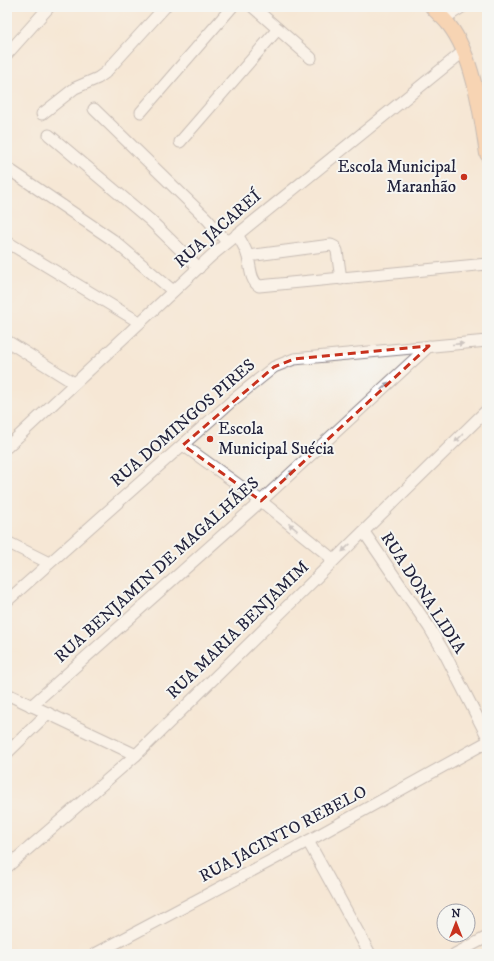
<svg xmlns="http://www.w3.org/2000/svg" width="494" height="961" viewBox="0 0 494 961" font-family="'IM FELL DW Pica',serif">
	<rect width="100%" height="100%" fill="#f6f6f2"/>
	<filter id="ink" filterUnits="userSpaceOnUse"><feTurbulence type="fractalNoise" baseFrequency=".025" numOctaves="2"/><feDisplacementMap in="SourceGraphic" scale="8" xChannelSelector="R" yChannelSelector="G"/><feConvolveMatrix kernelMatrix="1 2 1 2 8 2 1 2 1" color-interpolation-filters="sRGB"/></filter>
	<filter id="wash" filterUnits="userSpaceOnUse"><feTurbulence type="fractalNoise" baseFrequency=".012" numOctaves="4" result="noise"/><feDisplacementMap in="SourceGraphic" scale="16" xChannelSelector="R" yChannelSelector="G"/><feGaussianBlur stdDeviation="0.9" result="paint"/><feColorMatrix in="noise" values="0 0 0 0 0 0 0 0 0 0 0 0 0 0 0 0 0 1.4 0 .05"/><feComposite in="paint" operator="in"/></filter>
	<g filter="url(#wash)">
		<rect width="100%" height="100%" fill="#f5e7d5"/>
	</g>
	<g filter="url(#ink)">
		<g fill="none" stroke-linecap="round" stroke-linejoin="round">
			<g stroke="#8c8488" stroke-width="13">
				<g id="minor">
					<polyline points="253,7 311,58"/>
					<polyline points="443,19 462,7"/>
					<polyline points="7,54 49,7"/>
					<polyline points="94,109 207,219 227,242"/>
					<polyline points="141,112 232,7"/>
					<polyline points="42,114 75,88 98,78 105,73 165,7"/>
					<polyline points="49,135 150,220 199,268"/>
					<polyline points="180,142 278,29"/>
					<polyline points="7,168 113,240 173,291"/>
					<path d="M237,234C240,240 245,247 247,254C251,264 249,280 259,286L487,264"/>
					<polyline points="7,242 139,322"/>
					<polyline points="248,256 331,245 335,247 337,251 341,279"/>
					<polyline points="7,341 74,383"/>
					<polyline points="183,445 261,501 334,560"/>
					<polyline points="7,447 211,256 464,51"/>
					<polyline points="364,532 429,627 445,654 487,736"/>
					<polyline points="7,542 49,563"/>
					<polyline points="7,601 233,400 274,367 294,359 487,341"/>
					<polyline points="7,694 136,755"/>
					<polyline points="31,706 261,501 429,346"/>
					<polyline points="7,753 48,713"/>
					<polyline points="308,841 370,954"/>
					<polyline points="7,867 136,755 487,410"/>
					<polyline points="95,954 308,841 487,742"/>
					<polyline points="455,954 487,937"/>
				</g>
			</g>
			<g stroke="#8c8488" stroke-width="16">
				<path id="major" d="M432,7C437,13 444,18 449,25C474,57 481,115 487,154"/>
			</g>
			<use href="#minor" stroke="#fff" stroke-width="11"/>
			<use href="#major" stroke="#f9bc89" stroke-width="14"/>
		</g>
		<defs><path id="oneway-solid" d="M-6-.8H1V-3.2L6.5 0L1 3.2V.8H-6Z"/></defs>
		<g fill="#9c9ca7">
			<use href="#oneway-solid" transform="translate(458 344) rotate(-5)"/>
			<use href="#oneway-solid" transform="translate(385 386) rotate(-43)"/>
			<use href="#oneway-solid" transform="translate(459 438) rotate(135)"/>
			<use href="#oneway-solid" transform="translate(290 474) rotate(-43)"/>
			<use href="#oneway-solid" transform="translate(293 527) rotate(-141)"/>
			<use href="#oneway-solid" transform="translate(346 548) rotate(137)"/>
		</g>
	</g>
	<path d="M0 0H494V961H0ZM429,346L261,501L183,445L274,367L294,359Z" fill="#f5e7d5" fill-opacity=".55" fill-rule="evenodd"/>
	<path fill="none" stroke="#c8321e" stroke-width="3" stroke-dasharray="8 5" stroke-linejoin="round" d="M429,346L261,501L183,445L274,367L294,359Z"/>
	<g fill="#c8321e" stroke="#f6f6f2" stroke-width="1.5">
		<circle cx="464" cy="177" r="4"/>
		<circle cx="210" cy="439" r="4"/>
	</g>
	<g text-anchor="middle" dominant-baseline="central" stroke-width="4" stroke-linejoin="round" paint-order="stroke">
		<g font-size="17" fill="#22223b" stroke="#f6f6f2" text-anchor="end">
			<text x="456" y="167">Escola Municipal<tspan x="456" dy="20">Maranhão</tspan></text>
			<text x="218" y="429" text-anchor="start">Escola<tspan x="218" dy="20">Municipal Suécia</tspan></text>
		</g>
		<g font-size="17" fill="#22223b" stroke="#f6f6f2">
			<text transform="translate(218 229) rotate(-41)">RUA JACAREÍ</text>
			<text transform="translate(183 423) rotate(-41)">RUA DOMINGOS PIRES</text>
			<text transform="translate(157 570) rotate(-42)">RUA BENJAMIN DE MAGALHÃES</text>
			<text transform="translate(423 593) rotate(57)">RUA DONA LIDIA</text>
			<text transform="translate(238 630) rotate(-44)">RUA MARIA BENJAMIM</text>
			<text transform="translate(283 834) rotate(-28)">RUA JACINTO REBELO</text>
		</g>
	</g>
	<rect width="494" height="961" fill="none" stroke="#f6f6f2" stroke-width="24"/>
	<g transform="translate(456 923)"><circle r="19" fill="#f6f6f2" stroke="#a1a1a9"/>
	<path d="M0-3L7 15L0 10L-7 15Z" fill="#c8321e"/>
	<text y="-6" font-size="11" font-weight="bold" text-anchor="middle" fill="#22223b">N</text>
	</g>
</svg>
